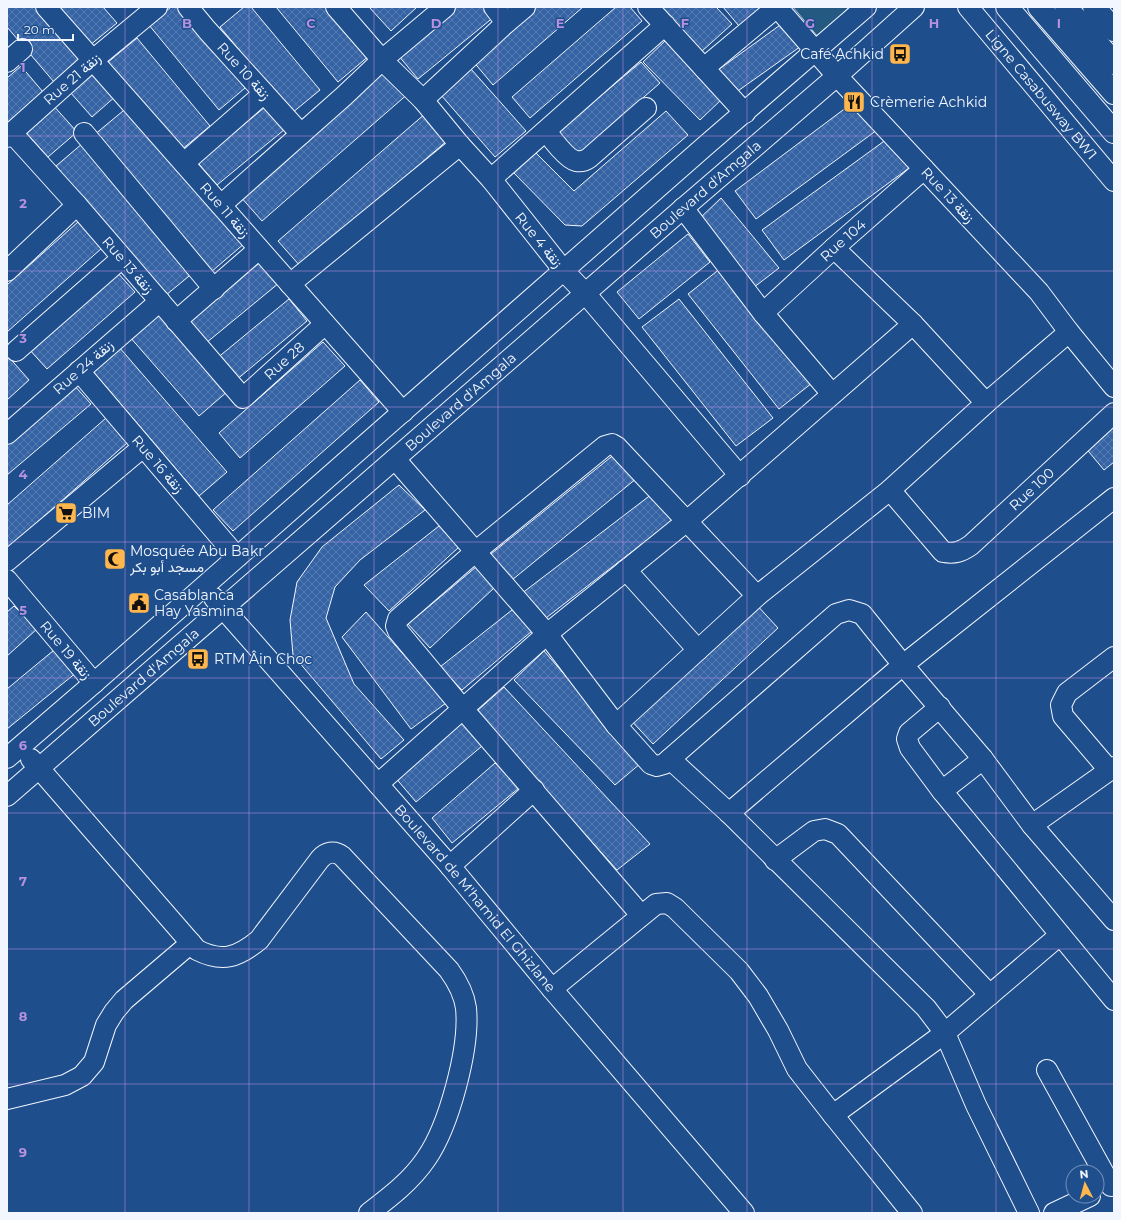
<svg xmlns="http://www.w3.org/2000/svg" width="1121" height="1220" viewBox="0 0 1121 1220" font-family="Montserrat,Vazirmatn,sans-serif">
	<defs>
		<pattern id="building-cross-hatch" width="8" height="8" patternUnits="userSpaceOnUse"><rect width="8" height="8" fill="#3563a3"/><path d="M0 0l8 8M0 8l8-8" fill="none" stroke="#537ab1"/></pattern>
	</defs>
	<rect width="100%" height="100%" fill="#1f4e8c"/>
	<polygon fill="#245a82" stroke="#a8bbd7" points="793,7 849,7 819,38"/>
	<g fill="url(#building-cross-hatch)" stroke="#f2f6ff">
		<polygon points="7,7 41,7 84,57 54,82 7,27"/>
		<polygon points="56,7 103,7 117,23 89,46"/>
		<polygon points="171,7 178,7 245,88 219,110 149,25"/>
		<polygon points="244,7 251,7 320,90 292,113 220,27"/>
		<polygon points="276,7 330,7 370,55 338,82"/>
		<polygon points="369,7 417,7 391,31"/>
		<polygon points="456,7 488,7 495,16 418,79 398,55"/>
		<polygon points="534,7 583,7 493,85 472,60"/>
		<polygon points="616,7 630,7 642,21 530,118 512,97"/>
		<polygon points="660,7 716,7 732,24 701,52"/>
		<polygon points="723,7 761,7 739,26"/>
		<polygon points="787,20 804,44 735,93 718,70"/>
		<polygon points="137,38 210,126 180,151 107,63"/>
		<polygon points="666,40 723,98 700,120 643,62"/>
		<polygon points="641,62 660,83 574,158 555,134"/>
		<polygon points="21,66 43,92 7,123 7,78"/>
		<polygon points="387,66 410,92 262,221 239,195"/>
		<polygon points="471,69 526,131 495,157 441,95"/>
		<polygon points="95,70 117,95 92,117 70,92"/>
		<polygon points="855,101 877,130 756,219 735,191"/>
		<polygon points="271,102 290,125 217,185 198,163"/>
		<polygon points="52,104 77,132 48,157 23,129"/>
		<polygon points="129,106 245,243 211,272 94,135"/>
		<polygon points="666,111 688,135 582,226 565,225 512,171 536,153 574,191"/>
		<polygon points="426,113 449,139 301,267 278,241"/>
		<polygon points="887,139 909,168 784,260 762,230"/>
		<polygon points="83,143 194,272 166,295 56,166"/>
		<polygon points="721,198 779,268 753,288 698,220"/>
		<polygon points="78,222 102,248 7,332 7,285"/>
		<polygon points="688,234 710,262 639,319 617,292"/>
		<polygon points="260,262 279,283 206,343 188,322"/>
		<polygon points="721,268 812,383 779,409 688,294"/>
		<polygon points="116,271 135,292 47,369 28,348"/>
		<polygon points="289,299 307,321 235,381 216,359"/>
		<polygon points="679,299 773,418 736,446 642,327"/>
		<polygon points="158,311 228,391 199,416 129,336"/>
		<polygon points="323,342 345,366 240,458 219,433"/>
		<polygon points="119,347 227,472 199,496 92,370"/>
		<polygon points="7,355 29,380 7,400"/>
		<polygon points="360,380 379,402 233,531 213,510"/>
		<polygon points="73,384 91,404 7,475 7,440"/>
		<polygon points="106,418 127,443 7,549 7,505"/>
		<polygon points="1114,421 1114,462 1104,470 1084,446"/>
		<polygon points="616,453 637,478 512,580 491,554"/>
		<polygon points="399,485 425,510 360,560 335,587 326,618 354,684 404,740 381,759 293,655 290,620 297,582 322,547"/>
		<polygon points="652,494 673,520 542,621 521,594"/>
		<polygon points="439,526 459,547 389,611 364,585"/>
		<polygon points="476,567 494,588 430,648 408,624"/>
		<polygon points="754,602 778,628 653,744 628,717"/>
		<polygon points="14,606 37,629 7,656 7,612"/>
		<polygon points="512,610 532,631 462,690 440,667"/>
		<polygon points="366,612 446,703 411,729 342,637"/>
		<polygon points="54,650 77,672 7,729 7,689"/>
		<polygon points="544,651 641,763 615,785 514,680"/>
		<polygon points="504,687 650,844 617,870 476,712"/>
		<polygon points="460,720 482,746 416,802 394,776"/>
		<polygon points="495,763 519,788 452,843 432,818"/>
	</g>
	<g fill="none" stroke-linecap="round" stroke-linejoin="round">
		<g stroke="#f2f6ff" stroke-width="22">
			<g id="minor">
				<polyline points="46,7 403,412"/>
				<polyline points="188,7 207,30 301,134"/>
				<polyline points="336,7 382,60 423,100 460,145 491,179 564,271 585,293 740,476"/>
				<polyline points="494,7 506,23"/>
				<polyline points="648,7 745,113"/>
				<polyline points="777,7 837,76 1039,292 1069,332 1114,387"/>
				<path id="s1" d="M968,7L1114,181"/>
				<polyline points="7,62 22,49"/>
				<polyline points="704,68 777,7"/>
				<polyline points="423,100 506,23 525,7"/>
				<path d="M546,131C552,139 567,159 576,161C581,162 585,161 589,158L646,108"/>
				<path id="s2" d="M12,133L77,205L243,398L325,324"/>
				<polyline points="84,133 214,289"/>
				<polyline points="7,137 93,60 157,7"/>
				<polyline points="184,163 264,93"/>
				<polyline points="491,179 665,25"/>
				<polyline points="221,205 344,96 382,60 445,7"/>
				<polyline points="683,208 763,313 832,394"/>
				<polyline points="834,248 913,324 986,403"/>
				<polyline points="7,271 77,205"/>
				<polyline points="290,284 460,145"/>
				<path id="s3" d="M763,313L834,248L924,169"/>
				<polyline points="176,321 259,249"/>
				<polyline points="16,351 122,258"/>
				<polyline points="79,371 237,557"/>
				<polyline points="7,434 160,301"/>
				<polyline points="395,459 547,634 616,725 651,764 657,766 664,764 836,614 849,610 862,614 903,665 983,759 1032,825 1114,920"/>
				<path id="s4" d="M890,490L943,552C955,554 961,552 971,545L1114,413"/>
				<polyline points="7,561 143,447"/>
				<polyline points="626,570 698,650"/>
				<polyline points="7,580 94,683"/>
				<path id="s5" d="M214,598L450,866L552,989L744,1213"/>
				<polyline points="940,707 909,733 907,739 910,748 942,791 1114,1000"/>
				<polyline points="616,725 757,596 890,490 986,403 1069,332"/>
				<polyline points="7,758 94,683 704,147 866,7"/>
				<path d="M31,759L197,950C223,963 238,957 259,940L320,859C326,852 334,850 342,856L449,970C457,981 464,994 466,1008C470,1048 449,1126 426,1159C411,1181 390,1197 369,1213"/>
				<polyline points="670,759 729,813 926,1008 945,1033 976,1105 1029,1213"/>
				<polyline points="1109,770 1063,716 1061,705 1067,693 1114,657"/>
				<polyline points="378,784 547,634 687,521 913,324"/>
				<polyline points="942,791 983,759"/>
				<path id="s6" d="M7,796L680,211L837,76L914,7"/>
				<polyline points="729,813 903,665 1114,498"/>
				<polyline points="1032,825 1114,767"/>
				<polyline points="775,860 814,831 825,829 838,834 990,995"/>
				<polyline points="450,866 534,790"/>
				<polyline points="641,915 463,709 398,631 396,626 398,619 475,552 605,446 612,444 617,447 757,596"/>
				<polyline points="552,989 656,904 667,903 675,908 739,971 758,996 778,1030 797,1069 833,1115 912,1213"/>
				<polyline points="1047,1070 1111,1186"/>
				<polyline points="7,1099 65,1085 82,1076 94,1062 106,1025 114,1012 124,1000 191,943"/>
				<polyline points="833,1115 945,1033 1060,935"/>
				<polyline points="1054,1213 1090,1196"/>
			</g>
		</g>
		<g stroke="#f2f6ff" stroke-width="24">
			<g id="major">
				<polyline points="1007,7 1114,132"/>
				<polyline points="1094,7 1114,30"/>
			</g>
		</g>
		<g stroke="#f2f6ff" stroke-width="24">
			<g id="highway">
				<polyline points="1039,7 1114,93"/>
				<polyline points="1066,7 1114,63"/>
			</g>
		</g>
		<use href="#minor" stroke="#1f4e8c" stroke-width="20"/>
		<use href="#major" stroke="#1f4e8c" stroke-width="22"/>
		<use href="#highway" stroke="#1f4e8c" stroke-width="22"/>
	</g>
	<path fill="none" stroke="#b691df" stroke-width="1" stroke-opacity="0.55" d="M125,7V1213M249,7V1213M374,7V1213M498,7V1213M623,7V1213M747,7V1213M872,7V1213M996,7V1213M7,136H1114M7,271H1114M7,407H1114M7,542H1114M7,678H1114M7,813H1114M7,949H1114M7,1084H1114"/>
	<defs>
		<g id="bus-square" transform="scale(1.15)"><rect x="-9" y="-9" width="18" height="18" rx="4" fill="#ffb74d" stroke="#1f4e8c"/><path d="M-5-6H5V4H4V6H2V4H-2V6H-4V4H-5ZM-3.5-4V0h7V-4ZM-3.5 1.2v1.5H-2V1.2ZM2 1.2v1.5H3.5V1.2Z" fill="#111"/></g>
		<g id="restaurant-square" transform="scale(1.15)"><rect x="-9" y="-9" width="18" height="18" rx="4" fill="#ffb74d" stroke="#1f4e8c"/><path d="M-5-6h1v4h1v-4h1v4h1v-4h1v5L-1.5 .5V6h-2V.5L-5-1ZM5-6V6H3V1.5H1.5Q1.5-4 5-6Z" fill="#111"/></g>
		<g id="supermarket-square" transform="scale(1.15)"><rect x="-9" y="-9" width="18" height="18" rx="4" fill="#ffb74d" stroke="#1f4e8c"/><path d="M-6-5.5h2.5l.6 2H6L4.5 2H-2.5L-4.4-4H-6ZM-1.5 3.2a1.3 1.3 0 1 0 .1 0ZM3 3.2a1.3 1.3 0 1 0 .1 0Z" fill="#111"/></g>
		<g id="mosque-square" transform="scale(1.15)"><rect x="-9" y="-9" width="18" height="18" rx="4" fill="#ffb74d" stroke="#1f4e8c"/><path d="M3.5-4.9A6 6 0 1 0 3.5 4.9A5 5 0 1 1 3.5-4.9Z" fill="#111"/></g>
		<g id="civic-square" transform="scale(1.15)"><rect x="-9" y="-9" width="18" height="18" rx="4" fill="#ffb74d" stroke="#1f4e8c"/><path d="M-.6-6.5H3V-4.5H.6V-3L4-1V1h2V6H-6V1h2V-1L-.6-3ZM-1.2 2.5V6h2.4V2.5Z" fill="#111"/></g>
	</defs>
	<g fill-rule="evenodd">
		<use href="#bus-square" x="900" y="54"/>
		<use href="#restaurant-square" x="854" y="102"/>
		<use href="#supermarket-square" x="66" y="513"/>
		<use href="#mosque-square" x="115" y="559"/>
		<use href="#civic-square" x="139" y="603"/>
		<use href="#bus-square" x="198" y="659"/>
	</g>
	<g text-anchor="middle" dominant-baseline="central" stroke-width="3" stroke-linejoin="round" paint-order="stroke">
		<g font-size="14" fill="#f2f6ff" stroke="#1f4e8c" text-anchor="start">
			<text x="884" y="54" text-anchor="end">Café Achkid</text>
			<text x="870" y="102">Crèmerie Achkid</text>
			<text x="82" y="513">BIM</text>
			<text x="130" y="551">Mosquée Abu Bakr<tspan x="130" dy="16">مسجد أبو بكر</tspan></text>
			<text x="154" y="595">Casablanca<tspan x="154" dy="16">Hay Yasmina</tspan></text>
			<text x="214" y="659">RTM Âin Choc</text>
		</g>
		<g font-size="14" fill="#f2f6ff" stroke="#1f4e8c">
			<text transform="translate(244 71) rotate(48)">Rue 10 زنقة</text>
			<text transform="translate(72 79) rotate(-41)">Rue 21 زنقة</text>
			<text stroke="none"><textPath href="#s1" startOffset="114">Ligne Casabusway BW1</textPath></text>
			<text stroke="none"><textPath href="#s6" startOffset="925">Boulevard d'Amgala</textPath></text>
			<text transform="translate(948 195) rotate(47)">Rue 13 زنقة</text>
			<text transform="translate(225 210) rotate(49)">Rue 11 زنقة</text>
			<text transform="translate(539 240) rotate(51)">Rue 4 زنقة</text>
			<text stroke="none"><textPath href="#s3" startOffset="108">Rue 104</textPath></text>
			<text transform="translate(128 265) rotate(49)">Rue 13 زنقة</text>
			<text stroke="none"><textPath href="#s2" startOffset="407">Rue 28</textPath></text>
			<text transform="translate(83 367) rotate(-41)">Rue 24 زنقة</text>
			<text stroke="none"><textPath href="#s6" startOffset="601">Boulevard d'Amgala</textPath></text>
			<text transform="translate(158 464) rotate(49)">Rue 16 زنقة</text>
			<text stroke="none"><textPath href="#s4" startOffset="194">Rue 100</textPath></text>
			<text transform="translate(66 650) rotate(50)">Rue 19 زنقة</text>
			<text stroke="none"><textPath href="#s6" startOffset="181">Boulevard d'Amgala</textPath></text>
			<text stroke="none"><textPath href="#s5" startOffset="398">Boulevard de M'hamid El Ghizlane</textPath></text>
		</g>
	</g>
	<g font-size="13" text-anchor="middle" font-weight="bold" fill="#b691df" stroke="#1f4e8c" stroke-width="3" stroke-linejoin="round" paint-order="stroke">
		<text x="187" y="28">B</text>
		<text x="311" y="28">C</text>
		<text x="436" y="28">D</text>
		<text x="560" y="28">E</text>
		<text x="685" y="28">F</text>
		<text x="810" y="28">G</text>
		<text x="934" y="28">H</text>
		<text x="1059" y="28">I</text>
		<text x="23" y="72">1</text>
		<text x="23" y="208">2</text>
		<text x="23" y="343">3</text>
		<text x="23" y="479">4</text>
		<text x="23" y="615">5</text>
		<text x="23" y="750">6</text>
		<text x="23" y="886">7</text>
		<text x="23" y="1021">8</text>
		<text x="23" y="1157">9</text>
	</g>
	<rect width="1121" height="1220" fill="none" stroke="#f2f6ff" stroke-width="16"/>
	<g transform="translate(1085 1184) rotate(354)"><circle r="19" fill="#1f4e8c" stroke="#7391ba"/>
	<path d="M0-3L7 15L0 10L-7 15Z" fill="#ffb74d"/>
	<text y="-6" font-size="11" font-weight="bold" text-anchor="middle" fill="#f2f6ff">N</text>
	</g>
	<path d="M18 34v6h55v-6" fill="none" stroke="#f2f6ff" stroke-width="2"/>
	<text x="24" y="34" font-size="12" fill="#f2f6ff" stroke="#1f4e8c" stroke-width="3" paint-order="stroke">20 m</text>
</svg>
